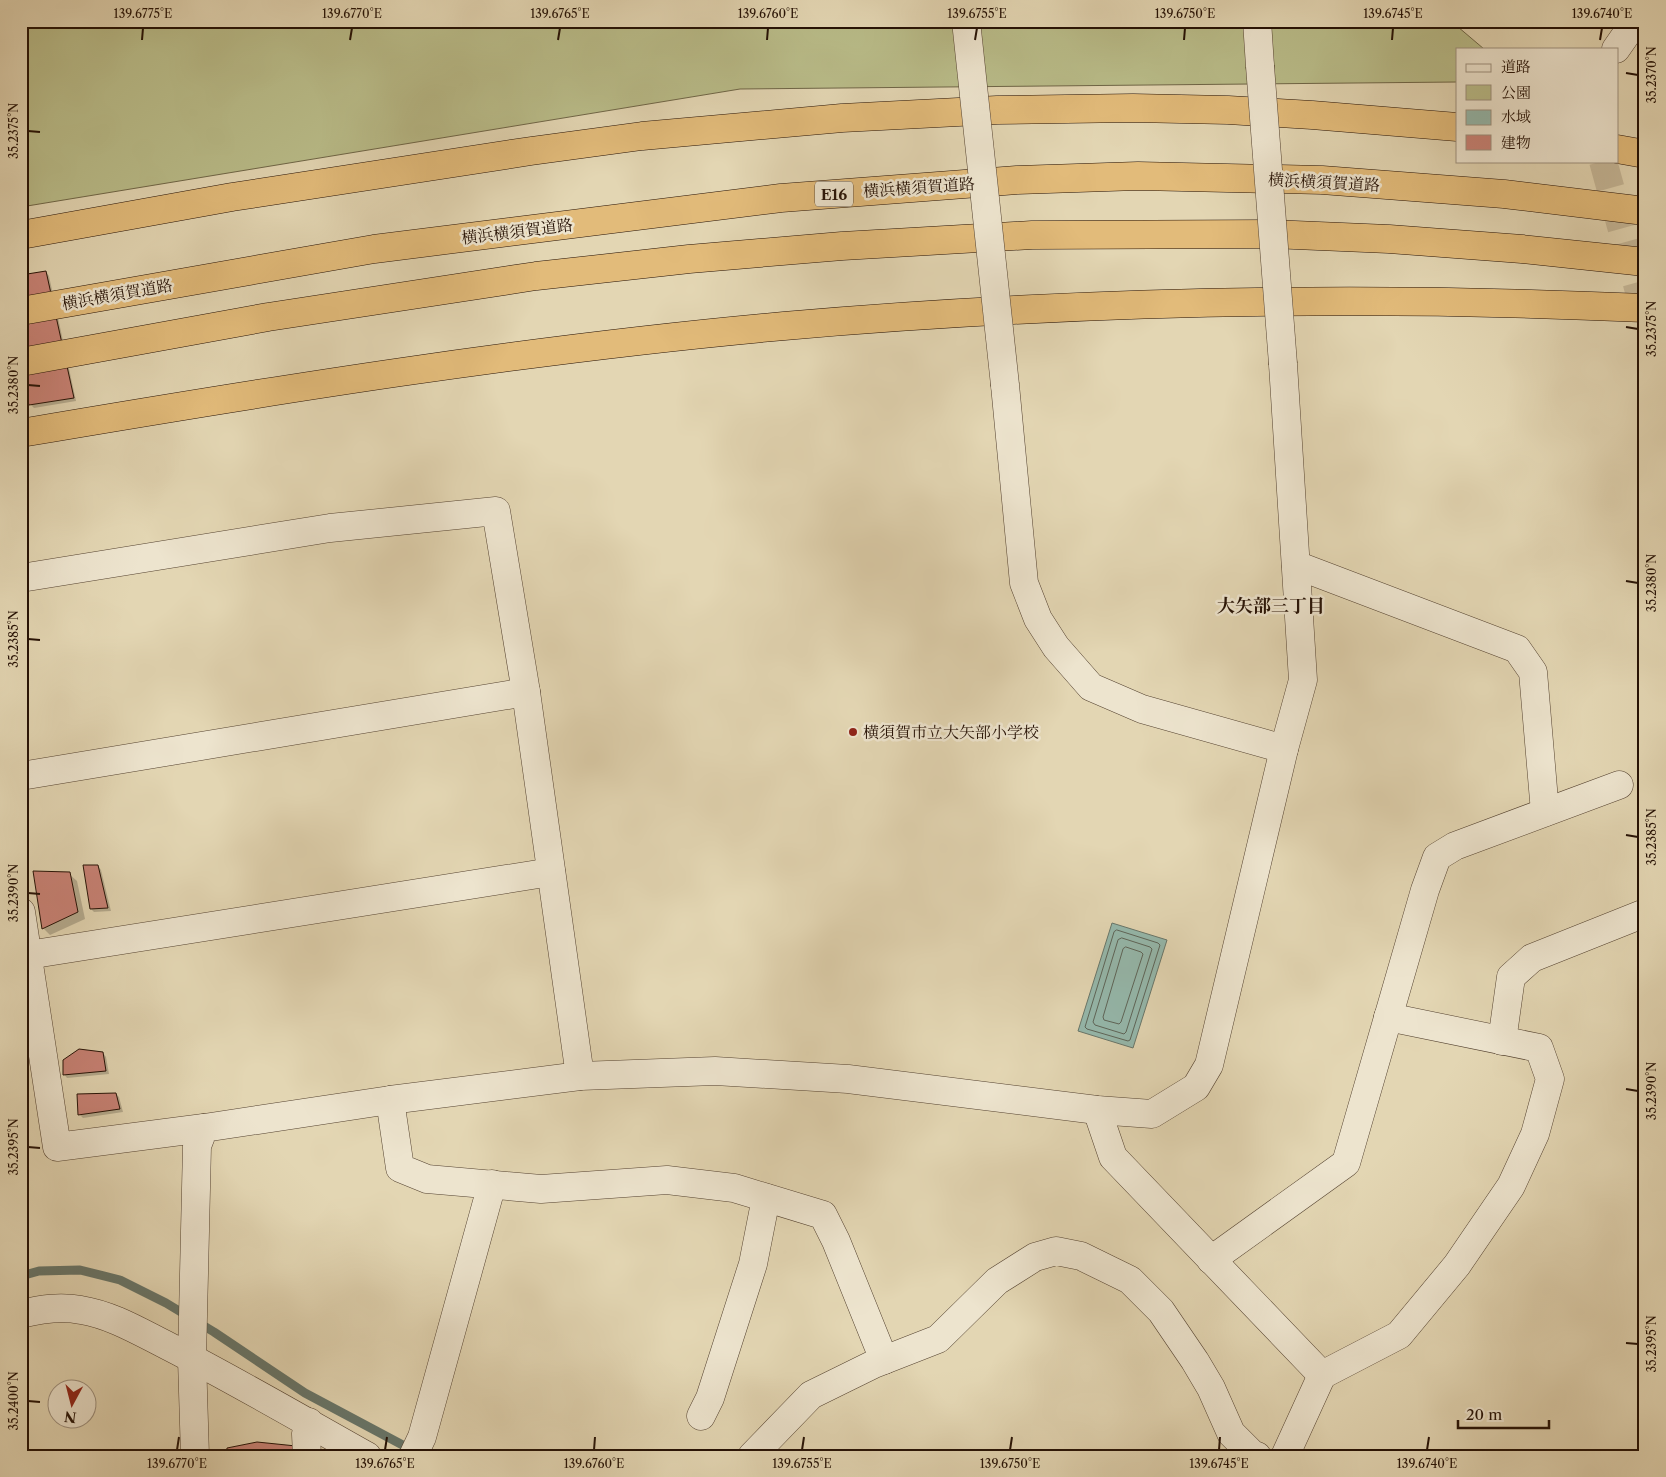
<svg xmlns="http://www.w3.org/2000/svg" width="1666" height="1477" viewBox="0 0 1666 1477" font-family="'Libre Caslon Text','Noto Serif JP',serif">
	<rect width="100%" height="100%" fill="#e3d6b3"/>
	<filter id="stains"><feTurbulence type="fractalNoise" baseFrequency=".004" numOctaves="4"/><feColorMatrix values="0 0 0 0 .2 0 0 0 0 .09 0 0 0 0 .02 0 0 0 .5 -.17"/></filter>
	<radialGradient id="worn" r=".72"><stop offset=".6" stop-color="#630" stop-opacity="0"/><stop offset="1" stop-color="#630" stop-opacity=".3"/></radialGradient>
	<polygon fill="#b9bc89" stroke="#6f6647" points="21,21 1145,21 1189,27 1228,21 1451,21 1484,49 1457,49 1457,82 740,89 21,207"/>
	<polygon fill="#95b9ad" stroke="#68766a" points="1112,923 1167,940 1133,1048 1078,1031"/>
	<g fill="#0003">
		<polygon points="46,272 49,276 76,401 34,408 31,405"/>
		<polygon points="98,866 101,870 111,911 94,912 91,909"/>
		<polygon points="69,874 77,881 85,919 50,935 43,928"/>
		<polygon points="103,1053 106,1057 109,1074 67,1078 64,1074"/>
		<polygon points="116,1094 119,1097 123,1112 83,1118 80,1115 78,1095"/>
	</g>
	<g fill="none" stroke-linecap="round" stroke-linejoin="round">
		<g stroke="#5d6559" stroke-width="1">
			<polygon points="1117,930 1158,943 1160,945 1130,1040 1128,1041 1087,1029 1085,1027 1114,932"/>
			<polygon points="1122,938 1150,947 1152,949 1126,1032 1124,1034 1095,1025 1093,1022 1118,940"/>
			<polygon points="1126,947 1141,952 1143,954 1121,1022 1119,1024 1104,1020 1103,1017 1123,949"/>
		</g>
		<polyline stroke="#68766a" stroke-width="9" points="21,1276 39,1271 80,1270 120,1280 166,1303 214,1332 305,1393 412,1450"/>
	</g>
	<g fill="#c98276" stroke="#251105">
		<polygon points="46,271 74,398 29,405 21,378 21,275"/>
		<polygon points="83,865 98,865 108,908 90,909"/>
		<polygon points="33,871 70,872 78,912 42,929"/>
		<polygon points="79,1049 103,1052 106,1071 63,1075 63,1060"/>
		<polygon points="116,1093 120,1109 78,1115 77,1094"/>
		<polygon points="257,1442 296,1446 295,1456 226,1456 227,1448"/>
	</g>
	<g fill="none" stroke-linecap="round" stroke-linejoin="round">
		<polyline stroke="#c6b899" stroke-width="28" stroke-dasharray="28 14" stroke-linecap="butt" points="1603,161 1645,313"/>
		<g stroke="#544230" stroke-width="29">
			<g id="minor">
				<polyline points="1257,21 1260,66"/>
				<polyline points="1616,49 1630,29 1633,21"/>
				<polyline points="1005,385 1024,583 1038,619 1056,647 1091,687 1142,709 1284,749"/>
				<polyline points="1296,565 1517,649 1533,672 1545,812"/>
				<polyline points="21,578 330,528 496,511 526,692 580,1076"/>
				<polyline points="21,776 526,692"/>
				<polyline points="21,912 57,1147 204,1128"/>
				<polyline points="28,955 551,872"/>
				<polyline points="1502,1041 1511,977 1532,958 1645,913"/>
				<polyline points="390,1100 400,1168 427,1179 541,1189 667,1180 734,1188 823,1215 836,1241 884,1360"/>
				<polyline points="1097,1110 1113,1157 1322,1375 1399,1335 1457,1265 1511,1186 1535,1134 1550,1079 1539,1048 1388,1017"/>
				<polyline points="1211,1260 1346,1163 1425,890 1437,857 1455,846 1619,785"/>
				<path d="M21,1314C41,1309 60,1306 81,1310C112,1315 140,1332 168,1346C236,1381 301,1419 367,1456"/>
				<polyline points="701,1416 710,1398 753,1264 766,1198"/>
				<polyline points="195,1456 192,1359 197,1146 204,1128 390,1100 580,1076 715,1071 848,1079 1097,1110 1152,1114 1196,1087 1209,1065 1284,749 1303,680 1283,364"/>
				<polyline points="307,1456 306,1434 309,1422"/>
				<polyline points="413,1456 422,1437 492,1184"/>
				<polyline points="752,1456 811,1395 874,1364 938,1339 997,1281 1035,1257 1056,1251 1081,1256 1130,1280 1161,1311 1195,1361 1211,1388 1231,1433 1252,1454 1257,1456"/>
				<polyline points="1285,1456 1322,1375"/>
			</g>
		</g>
		<g stroke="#251105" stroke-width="29">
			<g id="highway">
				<polyline points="1617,149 1645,154"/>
				<polyline points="21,235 232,197 531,151 642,136 842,118 997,110 1133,108 1228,110 1312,115 1457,127"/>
				<polyline points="21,311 374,249 781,198 1017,180 1138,176 1322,180 1504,194 1645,211"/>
				<polyline points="21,362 268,317 536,276 689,259 842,246 1032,235 1271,234 1389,239 1522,249 1645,262"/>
				<path d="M21,433C274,390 528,349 784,326C1070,301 1358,295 1645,308"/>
			</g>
		</g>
		<use href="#minor" stroke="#ede4ce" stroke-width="28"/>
		<use href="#highway" stroke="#e2bb7a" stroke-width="28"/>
		<g stroke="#544230" stroke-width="29" stroke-linecap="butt">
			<g id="minor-bridge">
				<polyline points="966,21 1005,385"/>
				<polyline points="1260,66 1283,364"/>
			</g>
		</g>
		<use href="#minor-bridge" stroke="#ede4ce" stroke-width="28"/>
	</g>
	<path fill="none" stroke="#251105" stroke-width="2" d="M142,40L143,28M350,40L352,28M558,40L560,28M767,40L768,28M975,40L977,28M1184,40L1185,28M1392,40L1393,28M1600,40L1602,28M1626,73L1638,75M28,131L40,132M1626,327L1638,329M28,385L40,386M1626,581L1638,583M28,639L40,640M1626,835L1638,837M28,893L40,894M1626,1089L1638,1091M28,1147L40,1148M1626,1343L1638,1344M28,1401L40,1402M177,1450L179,1437M385,1450L387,1437M594,1450L595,1437M802,1450L804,1437M1010,1450L1012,1437M1219,1450L1220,1437M1427,1450L1429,1437"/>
	<circle fill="#8f2418" stroke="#ede4ce" stroke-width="2" cx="853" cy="732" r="5"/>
	<g text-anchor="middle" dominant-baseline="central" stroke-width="5" stroke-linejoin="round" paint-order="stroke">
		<rect fill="#ede4ce" stroke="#615041" stroke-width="1" x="815" y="181.5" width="38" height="25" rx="4"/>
		<g font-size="15" font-weight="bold" fill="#251105">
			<text x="834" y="194">E16</text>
		</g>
		<g font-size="16" fill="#251105" stroke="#ede4ce">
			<text transform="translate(1324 182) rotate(3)">横浜横須賀道路</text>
			<text transform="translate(919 187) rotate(-4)">横浜横須賀道路</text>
			<text transform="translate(517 231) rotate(-7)">横浜横須賀道路</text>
			<text transform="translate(117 294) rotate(-10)">横浜横須賀道路</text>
		</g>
		<g font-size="16" fill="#251105" stroke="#ede4ce" text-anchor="start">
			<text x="863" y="732">横須賀市立大矢部小学校</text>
		</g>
		<g font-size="18" font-weight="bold" fill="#251105" stroke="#ede4ce">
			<text x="1271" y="606">大矢部三丁目</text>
		</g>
	</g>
	<rect width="1666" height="1477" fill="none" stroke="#e3d6b3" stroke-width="55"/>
	<rect x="1456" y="48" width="162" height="115" fill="#ede4ce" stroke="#9d907e"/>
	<rect x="1466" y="64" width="25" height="8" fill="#ede4ce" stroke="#9d907e"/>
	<text x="1501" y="72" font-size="15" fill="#251105">道路</text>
	<rect x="1466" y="85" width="25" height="15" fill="#b9bc89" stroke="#9d907e"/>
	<text x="1501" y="98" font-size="15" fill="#251105">公園</text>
	<rect x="1466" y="110" width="25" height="15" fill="#95b9ad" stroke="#9d907e"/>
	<text x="1501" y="122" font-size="15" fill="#251105">水域</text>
	<rect x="1466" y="135" width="25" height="15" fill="#c98276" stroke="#9d907e"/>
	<text x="1501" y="148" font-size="15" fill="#251105">建物</text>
	<g transform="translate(72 1404) rotate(187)"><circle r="24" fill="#ede4ce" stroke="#9d907e"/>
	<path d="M0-4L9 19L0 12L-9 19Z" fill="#8f2418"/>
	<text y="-8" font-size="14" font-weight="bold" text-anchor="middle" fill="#251105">N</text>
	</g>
	<path d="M1458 1420v8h91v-8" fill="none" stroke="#251105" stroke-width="2.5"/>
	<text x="1466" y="1420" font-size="15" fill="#251105" stroke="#ede4ce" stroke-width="4" paint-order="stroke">20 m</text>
	<rect x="28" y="28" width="1610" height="1422" fill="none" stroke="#251105" stroke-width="2"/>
	<g font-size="12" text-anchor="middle" fill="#251105">
		<text x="143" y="18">139.6775°E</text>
		<text x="352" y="18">139.6770°E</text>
		<text x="560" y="18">139.6765°E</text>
		<text x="768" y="18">139.6760°E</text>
		<text x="977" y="18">139.6755°E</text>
		<text x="1185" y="18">139.6750°E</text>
		<text x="1393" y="18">139.6745°E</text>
		<text x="1602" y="18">139.6740°E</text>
		<text transform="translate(1652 75) rotate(-90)" y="4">35.2370°N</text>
		<text transform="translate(14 131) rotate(-90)" y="4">35.2375°N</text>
		<text transform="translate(1652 329) rotate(-90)" y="4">35.2375°N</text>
		<text transform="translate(14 385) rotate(-90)" y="4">35.2380°N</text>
		<text transform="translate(1652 583) rotate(-90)" y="4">35.2380°N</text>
		<text transform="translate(14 639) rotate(-90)" y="4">35.2385°N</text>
		<text transform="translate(1652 837) rotate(-90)" y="4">35.2385°N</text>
		<text transform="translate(14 893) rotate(-90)" y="4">35.2390°N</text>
		<text transform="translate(1652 1091) rotate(-90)" y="4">35.2390°N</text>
		<text transform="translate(14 1147) rotate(-90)" y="4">35.2395°N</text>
		<text transform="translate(1652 1344) rotate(-90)" y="4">35.2395°N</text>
		<text transform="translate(14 1401) rotate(-90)" y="4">35.2400°N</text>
		<text x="177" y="1468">139.6770°E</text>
		<text x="385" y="1468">139.6765°E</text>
		<text x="594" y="1468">139.6760°E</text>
		<text x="802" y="1468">139.6755°E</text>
		<text x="1010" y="1468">139.6750°E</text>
		<text x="1219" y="1468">139.6745°E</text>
		<text x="1427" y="1468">139.6740°E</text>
	</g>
	<rect width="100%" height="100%" filter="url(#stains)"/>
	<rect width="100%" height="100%" fill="url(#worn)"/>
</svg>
